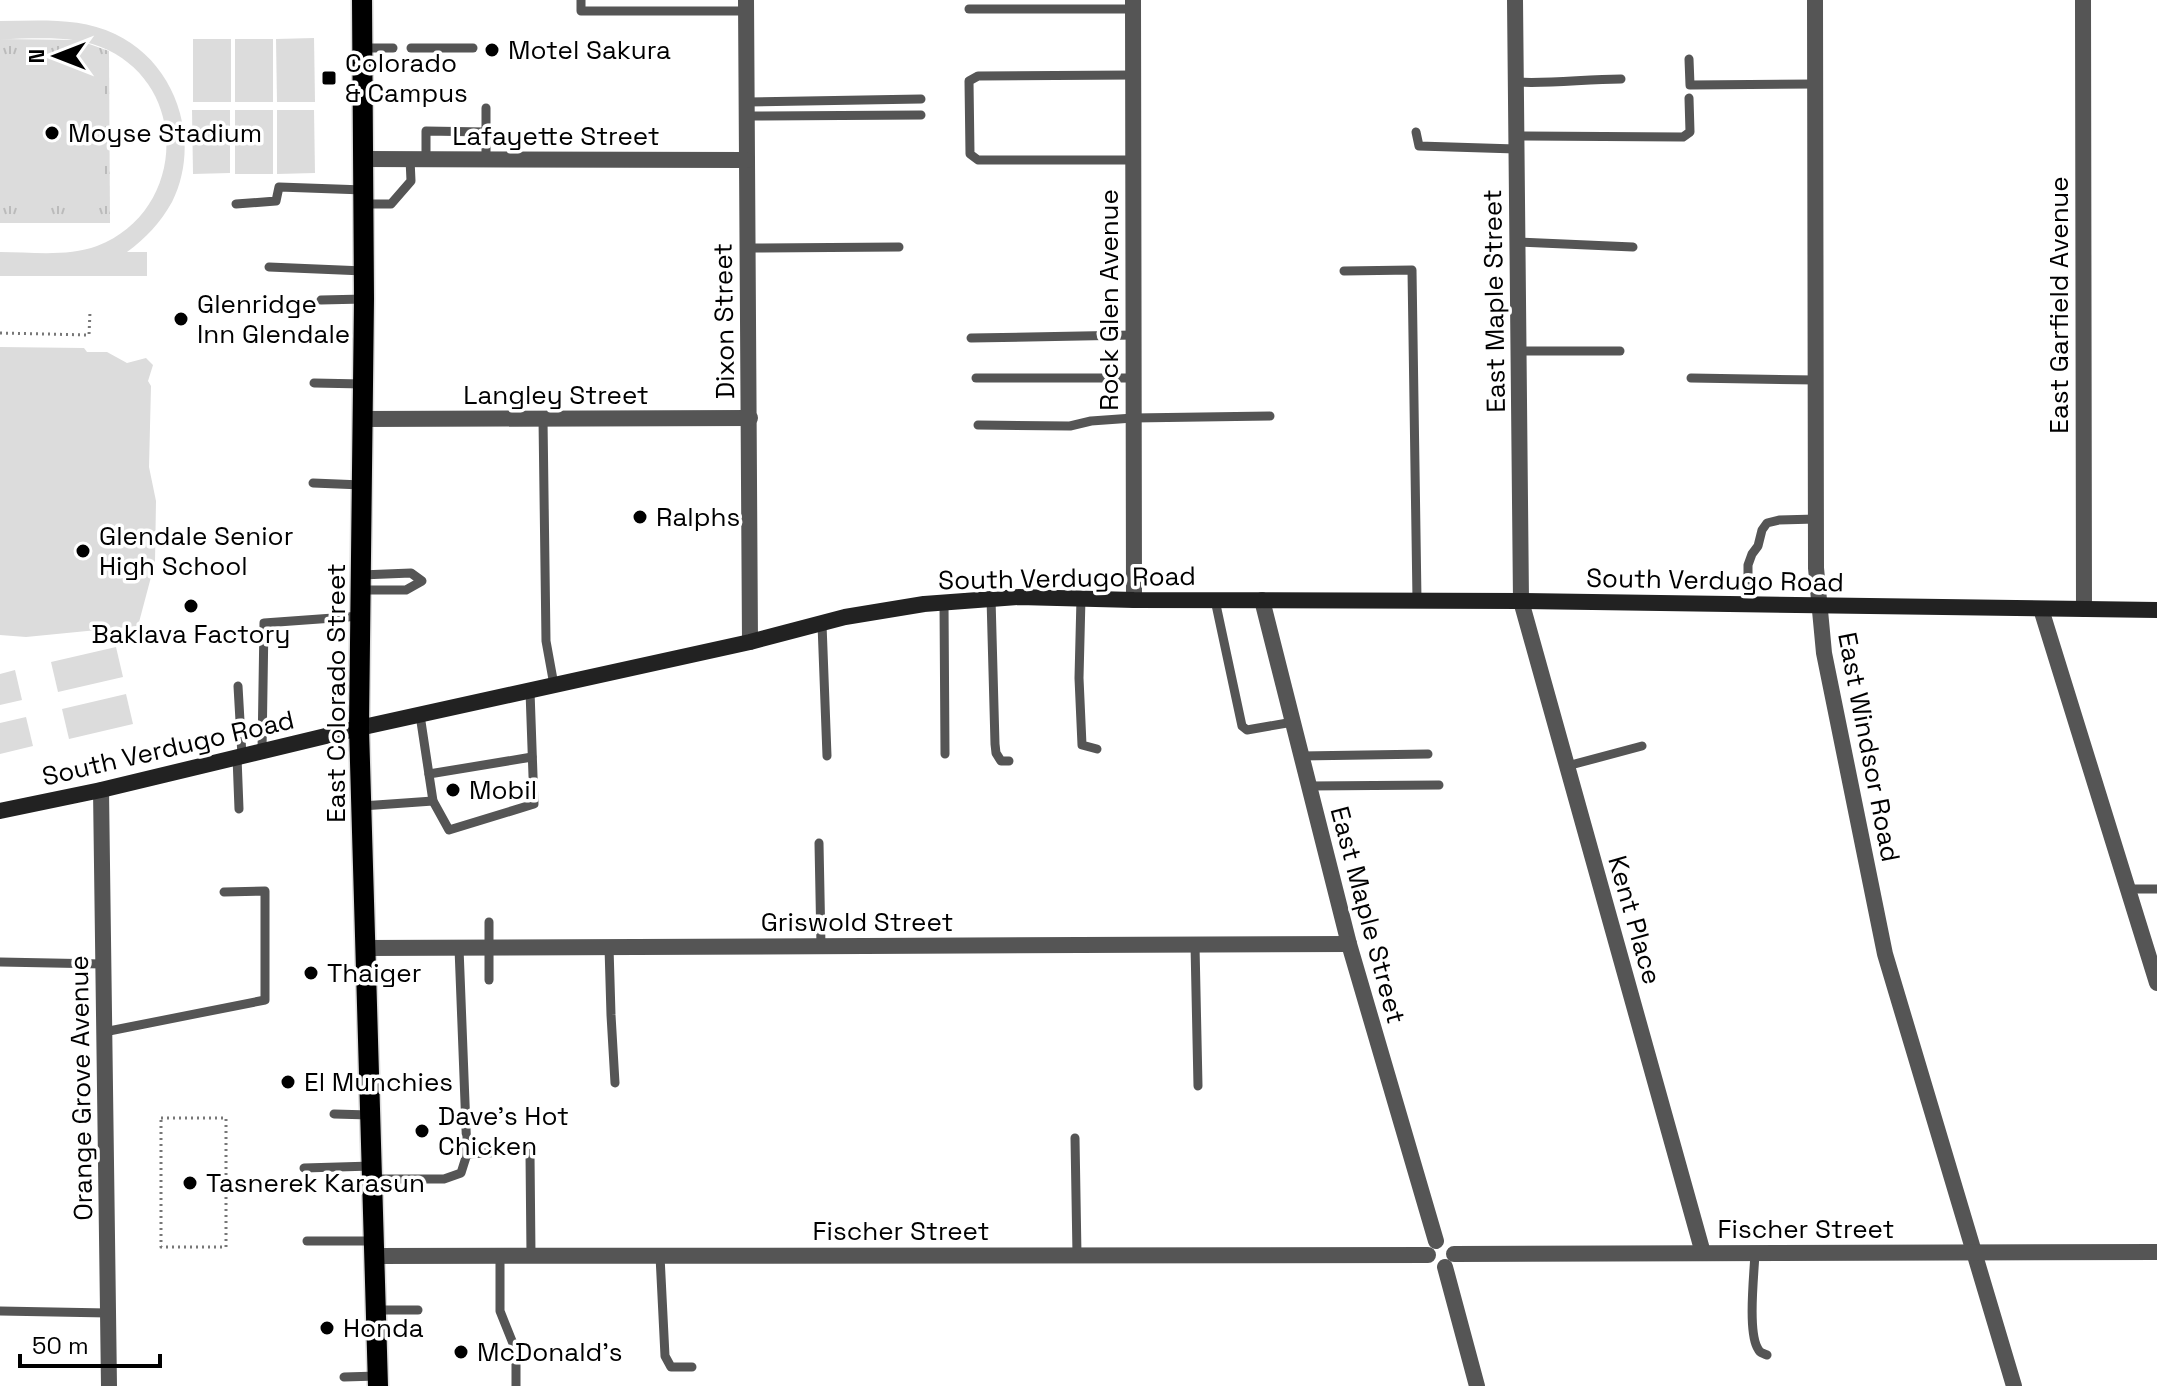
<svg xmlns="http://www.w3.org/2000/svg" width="2157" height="1386" viewBox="0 0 2157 1386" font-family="'Space Grotesk',sans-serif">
	<defs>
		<pattern id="grass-tufts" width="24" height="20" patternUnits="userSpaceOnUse" patternTransform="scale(2)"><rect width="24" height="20" fill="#dcdcdc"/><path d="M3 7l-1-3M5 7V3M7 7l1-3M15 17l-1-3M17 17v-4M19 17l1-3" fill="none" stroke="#bbb"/></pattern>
	</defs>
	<rect width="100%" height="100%" fill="#fff"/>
	<polygon fill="url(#grass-tufts)" points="0,39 78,40 109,51 110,223 0,223"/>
	<g fill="#dcdcdc">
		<path d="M0,21C39,21 79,17 115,34C177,63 202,142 172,202C161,222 145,239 127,252H147V276H0V252C31,252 67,257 97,246C183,214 192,91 108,50C75,34 36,39 0,39Z"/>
		<polygon points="314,38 315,102 277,102 276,39"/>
		<rect x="193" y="39" width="38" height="63"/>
		<rect x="235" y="39" width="38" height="63"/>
		<rect x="0" y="64" width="104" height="138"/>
		<polygon points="192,110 230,110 230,173 193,174"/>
		<rect x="235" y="110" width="38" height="64"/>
		<polygon points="277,110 314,110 315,173 277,174"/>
		<polygon points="0,347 84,348 87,352 107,352 127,363 146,358 153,365 148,381 151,386 149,467 156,501 155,562 138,626 26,637 0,635"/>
		<polygon points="116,647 123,677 58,692 51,662"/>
		<polygon points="15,670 22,700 0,705 0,674"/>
		<polygon points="126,694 133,724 69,739 62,709"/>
		<polygon points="26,717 33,746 0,754 0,723"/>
	</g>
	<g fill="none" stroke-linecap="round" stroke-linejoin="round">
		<g stroke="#dbdbdb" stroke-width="23">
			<polyline id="primary" points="362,0 364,299 359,728 378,1386"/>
		</g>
		<g stroke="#777" stroke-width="3" stroke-dasharray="2 4" stroke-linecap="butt">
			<polyline points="0,333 89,335 90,312"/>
			<rect x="161" y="1118" width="65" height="129"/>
		</g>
		<g stroke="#555" stroke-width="9">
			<polyline points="581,0 581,11 746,11"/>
			<polyline points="969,9 1133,9"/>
			<polyline points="363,48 393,48"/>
			<polyline points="411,48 473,48"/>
			<polyline points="1689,59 1690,85 1815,84"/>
			<polyline points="1133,75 978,76 969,81 970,154 978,160 1133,160"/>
			<path d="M1516,82C1551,84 1585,79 1621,79"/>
			<polyline points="746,102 921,99"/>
			<polyline points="486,108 486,159"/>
			<polyline points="746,116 921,115"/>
			<polyline points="1416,132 1419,146 1516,149"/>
			<polyline points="1516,136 1683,137 1690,132 1689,98"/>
			<polyline points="426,159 426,131 486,132"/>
			<polyline points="236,204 276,201 279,187 364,190"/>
			<polyline points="364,204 391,204 411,181 410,159"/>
			<polyline points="1518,242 1633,247"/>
			<polyline points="748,248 899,247"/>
			<polyline points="269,267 364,271"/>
			<polyline points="1344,271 1412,270 1417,600"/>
			<polyline points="321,300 364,299"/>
			<polyline points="971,338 1133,335"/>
			<polyline points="1519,351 1620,351"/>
			<polyline points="976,378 1133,378"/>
			<polyline points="1691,378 1816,380"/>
			<polyline points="314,383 363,384"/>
			<polyline points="543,419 546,641 554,685"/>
			<polyline points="978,425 1070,426 1091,421 1133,418 1270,416"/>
			<polyline points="313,483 362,485"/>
			<polyline points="360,590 406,590 422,581 411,573 361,575"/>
			<polyline points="991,598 995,744 996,753 1001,761 1009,761"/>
			<polyline points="1081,598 1079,678 1082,745 1097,749"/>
			<polyline points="1215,600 1242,726 1247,730 1293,722"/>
			<polyline points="944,602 945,754"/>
			<polyline points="1748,605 1748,565 1752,554 1758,546 1762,530 1767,523 1779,520 1816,519"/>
			<polyline points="822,624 827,756"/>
			<polyline points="238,686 242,756"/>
			<polyline points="420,715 433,801 449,830 534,804 530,691"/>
			<polyline points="262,751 264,623 361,616"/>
			<polyline points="1301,756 1428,754"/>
			<polyline points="237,757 239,809"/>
			<polyline points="1567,766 1642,746"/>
			<polyline points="429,774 532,757"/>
			<polyline points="1309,786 1439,785"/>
			<polyline points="362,806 433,801"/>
			<polyline points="819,843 821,946"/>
			<polyline points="2128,889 2157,889"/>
			<polyline points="489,922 489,980"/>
			<polyline points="1195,945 1198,1086"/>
			<polyline points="609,947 611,1015 615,1083"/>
			<polyline points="0,962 103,964"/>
			<polyline points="104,1032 265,1000 265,891 224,892"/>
			<polyline points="334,1114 370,1115"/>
			<polyline points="1075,1138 1077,1255"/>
			<polyline points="467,1154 522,1151 530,1154 531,1255"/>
			<polyline points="304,1168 372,1166"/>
			<polyline points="372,1179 444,1179 461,1173 467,1154 459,948"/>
			<polyline points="307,1241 374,1241"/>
			<path d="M1755,1253C1754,1275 1748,1329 1757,1347C1760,1353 1760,1352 1767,1355"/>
			<polyline points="500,1255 500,1311 516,1351 516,1386"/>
			<polyline points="660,1256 665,1356 671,1367 692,1367"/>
			<polyline points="376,1310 418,1310"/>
			<polyline points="0,1311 108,1313"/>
			<polyline points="344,1377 378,1376"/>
		</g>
		<g stroke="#555" stroke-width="16">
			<polyline points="746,0 750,642"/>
			<polyline points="1133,0 1134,600"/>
			<polyline points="1515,0 1521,601 1703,1253"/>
			<polyline points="1815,0 1816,568 1824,653 1885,954 2014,1386"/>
			<polyline points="2083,0 2084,609"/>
			<polyline points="364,159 747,160"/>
			<polyline points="363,419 750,418"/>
			<polyline points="1262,600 1349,944 1436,1241"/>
			<polyline points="2041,609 2157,983"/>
			<polyline points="101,790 109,1386"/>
			<polyline points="366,948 1349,944"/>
			<polyline points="1454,1254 2157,1252"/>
			<polyline points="374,1256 1428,1255"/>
			<polyline points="1445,1267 1477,1386"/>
		</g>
		<polyline stroke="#222" stroke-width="16" points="0,811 101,790 359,728 750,642 845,617 924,604 1019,597 1134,600 1521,601 2157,610"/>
		<use href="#primary" stroke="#000" stroke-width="20"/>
	</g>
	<g fill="#000" stroke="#fff" stroke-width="3">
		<circle cx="492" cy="50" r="8"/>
		<rect x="321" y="70" width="16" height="16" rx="4"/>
		<circle cx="52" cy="133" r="8"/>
		<circle cx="181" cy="319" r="8"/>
		<circle cx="640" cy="517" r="8"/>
		<circle cx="83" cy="551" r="8"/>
		<circle cx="191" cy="606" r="8"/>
		<circle cx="453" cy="790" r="8"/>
		<circle cx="311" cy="973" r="8"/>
		<circle cx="288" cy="1082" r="8"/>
		<circle cx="422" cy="1131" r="8"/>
		<circle cx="190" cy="1183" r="8"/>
		<circle cx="327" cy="1328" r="8"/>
		<circle cx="461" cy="1352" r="8"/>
	</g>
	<g text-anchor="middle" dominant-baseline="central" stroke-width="7" stroke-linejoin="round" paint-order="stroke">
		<g font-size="26" fill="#000" stroke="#fff" text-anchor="start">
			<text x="508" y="50">Motel Sakura</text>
			<text x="345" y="63">Colorado<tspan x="345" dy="30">&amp; Campus</tspan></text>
			<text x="68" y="133">Moyse Stadium</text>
			<text x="197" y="304">Glenridge<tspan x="197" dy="30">Inn Glendale</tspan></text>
			<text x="656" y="517">Ralphs</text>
			<text x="99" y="536">Glendale Senior<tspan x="99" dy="30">High School</tspan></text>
			<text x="191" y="634" text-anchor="middle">Baklava Factory</text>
			<text x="469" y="790">Mobil</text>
			<text x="327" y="973">Thaiger</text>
			<text x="304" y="1082">El Munchies</text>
			<text x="438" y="1116">Dave's Hot<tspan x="438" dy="30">Chicken</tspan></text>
			<text x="206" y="1183">Tasnerek Karasun</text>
			<text x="343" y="1328">Honda</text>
			<text x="477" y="1352">McDonald's</text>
		</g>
		<g font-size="26" fill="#000" stroke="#fff">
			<text x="556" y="136">Lafayette Street</text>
			<text transform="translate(1109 300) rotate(-90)">Rock Glen Avenue</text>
			<text transform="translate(1494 301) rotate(-91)">East Maple Street</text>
			<text transform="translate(2059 305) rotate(-90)">East Garfield Avenue</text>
			<text transform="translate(724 321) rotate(-91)">Dixon Street</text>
			<text x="556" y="395">Langley Street</text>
			<text transform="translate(1067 578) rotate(-1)">South Verdugo Road</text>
			<text transform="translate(1715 580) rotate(1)">South Verdugo Road</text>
			<text transform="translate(336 693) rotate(-90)">East Colorado Street</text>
			<text transform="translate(1869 747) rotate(79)">East Windsor Road</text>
			<text transform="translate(168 748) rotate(-13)">South Verdugo Road</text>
			<text transform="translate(1368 915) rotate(75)">East Maple Street</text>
			<text transform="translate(1635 920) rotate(74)">Kent Place</text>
			<text x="857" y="922">Griswold Street</text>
			<text transform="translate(81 1088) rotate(-91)">Orange Grove Avenue</text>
			<text x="1806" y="1229">Fischer Street</text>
			<text x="901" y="1231">Fischer Street</text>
		</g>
	</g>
	<g transform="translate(56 56) rotate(270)" stroke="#ffffff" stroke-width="6" paint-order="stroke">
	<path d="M0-6L14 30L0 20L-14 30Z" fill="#000000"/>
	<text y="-12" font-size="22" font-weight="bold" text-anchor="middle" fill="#000000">N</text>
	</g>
	<path d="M20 1354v12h140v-12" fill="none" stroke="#000000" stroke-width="4"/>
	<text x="32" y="1354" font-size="24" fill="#000000" stroke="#ffffff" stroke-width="6" paint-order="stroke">50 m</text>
</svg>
